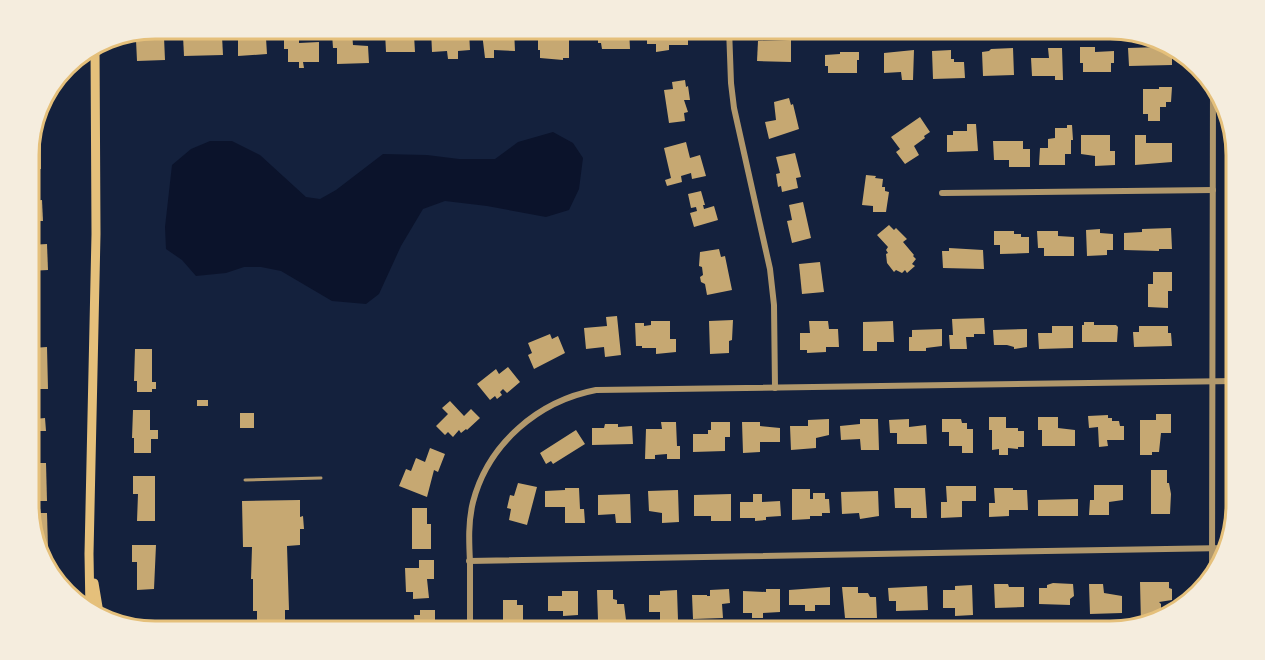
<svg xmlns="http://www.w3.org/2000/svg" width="1265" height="660" viewBox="0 0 1265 660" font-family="Raleway,sans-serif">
	<rect width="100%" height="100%" fill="#14213d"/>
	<polygon fill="#0b132b" points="553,132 573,143 583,158 579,189 569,210 546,217 487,206 445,201 423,209 401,246 379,294 366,304 332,301 281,271 261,267 244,267 226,273 196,276 182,260 166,249 165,227 172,165 191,149 210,141 232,141 260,155 306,197 320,199 336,190 383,154 427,155 459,159 495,159 518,142"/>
	<g fill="#c6a872">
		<polygon points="538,28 554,28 554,38 569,37 569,58 563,58 563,60 540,58 540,50 538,50"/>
		<polygon points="598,28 629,28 630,49 602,49 601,43 598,43"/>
		<polygon points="647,28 688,29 688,45 669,45 669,50 656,52 656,44 647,44"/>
		<polygon points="499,29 514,29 515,51 494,50 494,58 485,58 482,33 500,33"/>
		<polygon points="431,30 469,31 470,50 458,51 458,59 448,59 447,51 432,52"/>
		<polygon points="398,31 398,34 405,34 405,36 414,35 415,52 386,52 385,32"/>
		<polygon points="339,32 352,32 353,45 368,46 369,63 337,64 337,48 333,48 332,34"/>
		<polygon points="259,34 259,38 266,38 267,54 238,56 238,35"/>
		<polygon points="284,34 299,34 299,43 319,42 319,62 303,62 304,68 299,68 299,62 288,62 288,49 284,49"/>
		<polygon points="209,35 222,36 223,55 184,56 183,36"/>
		<polygon points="150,37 164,37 165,60 137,61 136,40 150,40"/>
		<polygon points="791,40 791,62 757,61 758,41"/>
		<polygon points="1080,47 1095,47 1095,52 1114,51 1114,63 1111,63 1111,72 1083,72 1083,63 1080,63"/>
		<polygon points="1159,47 1159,49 1172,49 1172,65 1129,66 1128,48"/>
		<polygon points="1013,48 1014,75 983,76 982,52 989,51 991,49"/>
		<polygon points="1048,48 1062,48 1063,80 1055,80 1055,76 1032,76 1031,58 1049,58"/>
		<polygon points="914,50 913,80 902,80 901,72 884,73 884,53"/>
		<polygon points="951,50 951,59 954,59 954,62 964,62 965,78 933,79 932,51"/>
		<polygon points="840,52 859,52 859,60 857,60 857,73 828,73 828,66 825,66 825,55 840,54"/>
		<polygon points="685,80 686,87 688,86 690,100 684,100 688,112 684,113 685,121 669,123 664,90 673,89 672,82"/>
		<polygon points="1159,87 1172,87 1171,102 1166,102 1166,107 1160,107 1160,121 1148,121 1148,114 1143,114 1143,89 1159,89"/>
		<polygon points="789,98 791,105 793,104 799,129 769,139 765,122 776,120 774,102"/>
		<polygon points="39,110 40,118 42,118 42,129 34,127"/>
		<polygon points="920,117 930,132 924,136 925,138 914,146 919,155 905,164 896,152 900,149 891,137"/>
		<polygon points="967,124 976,124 978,151 947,152 947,135 953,135 953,131 967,131"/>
		<polygon points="1067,125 1072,125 1073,140 1071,140 1071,154 1065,154 1065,165 1039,165 1040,148 1048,148 1048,139 1055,138 1055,128 1067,128"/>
		<polygon points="1081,135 1110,135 1110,151 1115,151 1115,165 1095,166 1095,156 1081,154"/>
		<polygon points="1135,135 1146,135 1146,143 1172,143 1172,162 1135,165"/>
		<polygon points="993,141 1023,141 1023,149 1030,149 1030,167 1009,167 1009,160 994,160"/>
		<polygon points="686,142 690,158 700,155 706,176 692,179 691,173 681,176 682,182 667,186 665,180 671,178 664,148"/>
		<polygon points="30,143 41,143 41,169 29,169"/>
		<polygon points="795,153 801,177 796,178 798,188 782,192 781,186 778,187 776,174 780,173 776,157"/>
		<polygon points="866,175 876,176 875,178 883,179 882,187 885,187 885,191 889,192 886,212 873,212 873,206 862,205"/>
		<polygon points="701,191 705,205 703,205 704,209 714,206 718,220 694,227 690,213 697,211 696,207 691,208 688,194"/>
		<polygon points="42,200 43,221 29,221 29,201"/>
		<polygon points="803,202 811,238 792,243 787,221 792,220 789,205"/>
		<polygon points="889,225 894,230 896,228 907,239 903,242 914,255 913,256 916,259 912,264 915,266 907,273 905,270 902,273 896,270 894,272 887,263 886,254 888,253 886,250 888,247 877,235"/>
		<polygon points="1171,228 1172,249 1159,249 1159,251 1124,250 1124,233 1142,232 1142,229"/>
		<polygon points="1100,229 1100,233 1113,234 1113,250 1107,250 1107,255 1087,256 1086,230"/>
		<polygon points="994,231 1014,231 1014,234 1021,234 1021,237 1029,237 1029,253 1000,254 1000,245 994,245"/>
		<polygon points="1037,231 1058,231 1058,236 1074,237 1074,256 1044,256 1044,248 1038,248"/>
		<polygon points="47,244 48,270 29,271 29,245"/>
		<polygon points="949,248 983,250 984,269 943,268 942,251 949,251"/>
		<polygon points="719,249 721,257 725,256 732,290 707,295 705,284 701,282 700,277 703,275 702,267 699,266 700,252"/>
		<polygon points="820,262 824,292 802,294 799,264"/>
		<polygon points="1153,272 1172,272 1172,291 1168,291 1168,308 1148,307 1148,284 1153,284"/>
		<polygon points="617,316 621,355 605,357 604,347 586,349 584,328 607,326 606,317"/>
		<polygon points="984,318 985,334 974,334 974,337 966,337 967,349 950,349 949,335 953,335 952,319"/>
		<polygon points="733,320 732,340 729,341 729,353 710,354 709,321"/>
		<polygon points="651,321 670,321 670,339 676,339 676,352 656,354 656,348 642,348 642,346 636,346 635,323 644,323 644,326 651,325"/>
		<polygon points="809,321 828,321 829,329 838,329 839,347 826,347 826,352 807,353 807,350 800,350 800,333 810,333"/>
		<polygon points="893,321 894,342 877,342 877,351 863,351 863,322"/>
		<polygon points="1084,322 1094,322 1094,325 1116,325 1118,327 1117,342 1082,342 1082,325 1084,325"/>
		<polygon points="1052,326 1073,326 1073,348 1039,349 1038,333 1052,333"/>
		<polygon points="1139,326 1168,326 1168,333 1171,333 1172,346 1134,347 1133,332 1139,332"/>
		<polygon points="942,329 942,346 926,348 926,351 909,351 909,337 912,337 912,330"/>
		<polygon points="1027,329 1027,347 1014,349 1014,347 1007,345 994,345 993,330"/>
		<polygon points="550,334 552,339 558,336 565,353 534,369 528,355 532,353 528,343"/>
		<polygon points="47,347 48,389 29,389 29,363 32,363 32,348"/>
		<polygon points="135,349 152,349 152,382 156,382 156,389 152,389 152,392 137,392 137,381 134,381"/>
		<polygon points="508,367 520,382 507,393 503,389 500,392 502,395 497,399 495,396 490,400 477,384 496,369 499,374"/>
		<rect x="197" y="400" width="11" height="6"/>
		<polygon points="29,401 38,401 38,414 34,414 34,419 45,418 46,431 36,431 37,439 29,440"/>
		<polygon points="450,401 464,416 471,409 480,418 467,430 466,429 461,433 459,430 453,437 448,432 445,435 436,426 448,414 442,408"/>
		<polygon points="133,410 150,410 150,430 158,430 158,439 151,439 151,453 134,453 134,438 132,438"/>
		<rect x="240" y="413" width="14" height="15"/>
		<polygon points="1156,414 1171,414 1171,433 1161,433 1159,452 1152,452 1152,455 1140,455 1140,420 1156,420"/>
		<polygon points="1108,415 1108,418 1112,418 1112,421 1119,421 1120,426 1124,426 1124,440 1107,440 1108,446 1099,447 1098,427 1089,428 1088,416"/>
		<polygon points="989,417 1006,417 1006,428 1018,428 1018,431 1024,431 1024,447 1018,447 1018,449 1008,448 1008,455 999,455 999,449 992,450 992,430 989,430"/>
		<polygon points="1038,417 1058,417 1058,428 1075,430 1075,446 1042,446 1042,430 1038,430"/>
		<polygon points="829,419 829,435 816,438 816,448 791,450 790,426 808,426 808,420"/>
		<polygon points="860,419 878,419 879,450 861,450 860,439 841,440 840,426 860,424"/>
		<polygon points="909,419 909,427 926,425 927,444 897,444 897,433 890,433 889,420"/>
		<polygon points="942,419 961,419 962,423 967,423 967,429 973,429 973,453 962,453 962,446 949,446 949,432 942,432"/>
		<polygon points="661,422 676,422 677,446 680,446 680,459 667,459 667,454 655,455 655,459 645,459 646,429 662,429"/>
		<polygon points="711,422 730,422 730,437 725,437 725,451 693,452 693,434 708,434 708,430 711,430"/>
		<polygon points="742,422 760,422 760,426 780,428 780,442 760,442 760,452 743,453"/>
		<polygon points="605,424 618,424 618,427 632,426 633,444 592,445 592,428 604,428"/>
		<polygon points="576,430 585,444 553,464 551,461 546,464 540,453"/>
		<polygon points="430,448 445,454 438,472 434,470 427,497 399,486 406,469 411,471 416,458 425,462"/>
		<polygon points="33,463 46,463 47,501 31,501"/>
		<polygon points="1151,470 1167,470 1167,483 1169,483 1171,494 1170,514 1151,514"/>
		<polygon points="133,476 155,476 155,521 137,521 138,494 133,494"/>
		<polygon points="518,483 537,487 527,525 509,520 511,509 507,508 510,495 514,496"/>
		<polygon points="1094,485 1123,485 1123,500 1109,502 1109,515 1089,515 1090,500 1094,500"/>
		<polygon points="946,486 976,486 976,501 962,501 962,517 941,518 941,502 947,502"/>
		<polygon points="565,488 579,488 580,509 584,509 585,523 565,523 565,507 545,507 545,491 565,490"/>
		<polygon points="894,488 925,488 927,518 911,518 911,508 895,508"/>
		<polygon points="994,488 1013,488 1013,490 1027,490 1028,510 1009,510 1009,516 989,517 989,503 995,503"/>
		<polygon points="792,489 810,489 810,499 813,499 813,493 825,493 825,499 829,499 830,513 822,513 822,516 810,516 810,519 792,520"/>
		<polygon points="678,490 679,522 662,523 662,513 649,511 648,491"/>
		<polygon points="878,491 879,516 860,519 859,513 842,514 841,492"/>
		<polygon points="630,494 631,523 616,523 615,514 598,515 598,495"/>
		<polygon points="731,494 731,521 711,521 711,516 694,516 694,495"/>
		<polygon points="753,494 762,494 762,502 780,501 781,516 766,517 766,520 755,521 755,518 740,518 740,502 753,502"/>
		<polygon points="1078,499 1078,516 1038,516 1038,500"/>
		<polygon points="300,500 300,517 303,516 304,529 300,529 300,545 287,546 289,610 285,610 285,631 257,631 257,611 253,611 253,579 251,579 252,547 243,547 242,501"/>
		<polygon points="412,508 427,508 427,524 431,524 431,549 412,549"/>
		<polygon points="32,513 47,513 48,548 41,548 31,526"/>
		<polygon points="132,545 156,545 154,589 137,590 137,562 132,562"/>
		<polygon points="419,560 434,560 434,579 427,579 429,598 413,599 413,592 406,592 405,568 419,568"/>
		<polygon points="1140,582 1169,582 1169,588 1172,589 1172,600 1159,602 1161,604 1161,615 1141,623"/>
		<polygon points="1053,583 1073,584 1074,596 1070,599 1070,605 1039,604 1039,588 1047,588 1047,585"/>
		<polygon points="994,584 1008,584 1009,587 1024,587 1024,607 995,608"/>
		<polygon points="1089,584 1103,584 1104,593 1122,596 1122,613 1090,614"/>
		<polygon points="972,585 973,615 955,616 955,608 943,608 943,590 955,590 955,586"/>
		<polygon points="927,586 928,610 896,611 896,601 889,601 888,588"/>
		<polygon points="830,587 830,605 815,605 815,611 805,611 805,605 789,605 789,590"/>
		<polygon points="842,587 858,587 858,593 868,593 870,597 876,597 877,618 845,618"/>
		<polygon points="729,589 730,603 722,604 723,618 693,619 692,595 707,595 707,596 710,596 710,590"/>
		<polygon points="766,589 780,589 780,612 763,613 763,618 752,618 752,613 743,613 743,591 766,592"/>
		<polygon points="597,590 613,590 613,599 617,600 617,604 624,604 626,620 598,620"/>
		<polygon points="677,590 678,620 660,620 660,612 649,612 649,595 660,595 660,591"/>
		<polygon points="562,591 578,591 578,615 563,616 563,611 548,611 548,596 562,596"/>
		<polygon points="503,600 517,600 517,605 523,605 523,631 503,631"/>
		<polygon points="420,610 435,610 435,631 415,631 414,615 420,615"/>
	</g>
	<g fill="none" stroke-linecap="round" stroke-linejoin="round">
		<polyline stroke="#b1986c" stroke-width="3" points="245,480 321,478"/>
		<g stroke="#b1986c" stroke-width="6">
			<polyline points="729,28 731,83 734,108 770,269 774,305 775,388"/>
			<polyline points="942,193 1213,190"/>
			<polyline points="469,561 1226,548"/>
			<polyline points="1212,574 1213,83"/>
			<path d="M470,631C470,608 470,585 470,562C469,542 468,522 473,502C488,444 538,401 596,390L1236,381"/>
		</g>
		<g stroke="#e5c07b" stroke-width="9">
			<polyline points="94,583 100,619"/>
			<polyline points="90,611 89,554 96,234 95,45"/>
		</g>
	</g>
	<path d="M0 0H1265V660H0ZM155 39H1110A116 116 0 0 1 1226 155V505A116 116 0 0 1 1110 621H155A116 116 0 0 1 39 505V155A116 116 0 0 1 155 39Z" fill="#f5edde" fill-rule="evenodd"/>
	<path fill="none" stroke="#e5c07b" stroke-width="3" d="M155 39H1110A116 116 0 0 1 1226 155V505A116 116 0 0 1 1110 621H155A116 116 0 0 1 39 505V155A116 116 0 0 1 155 39Z"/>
</svg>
